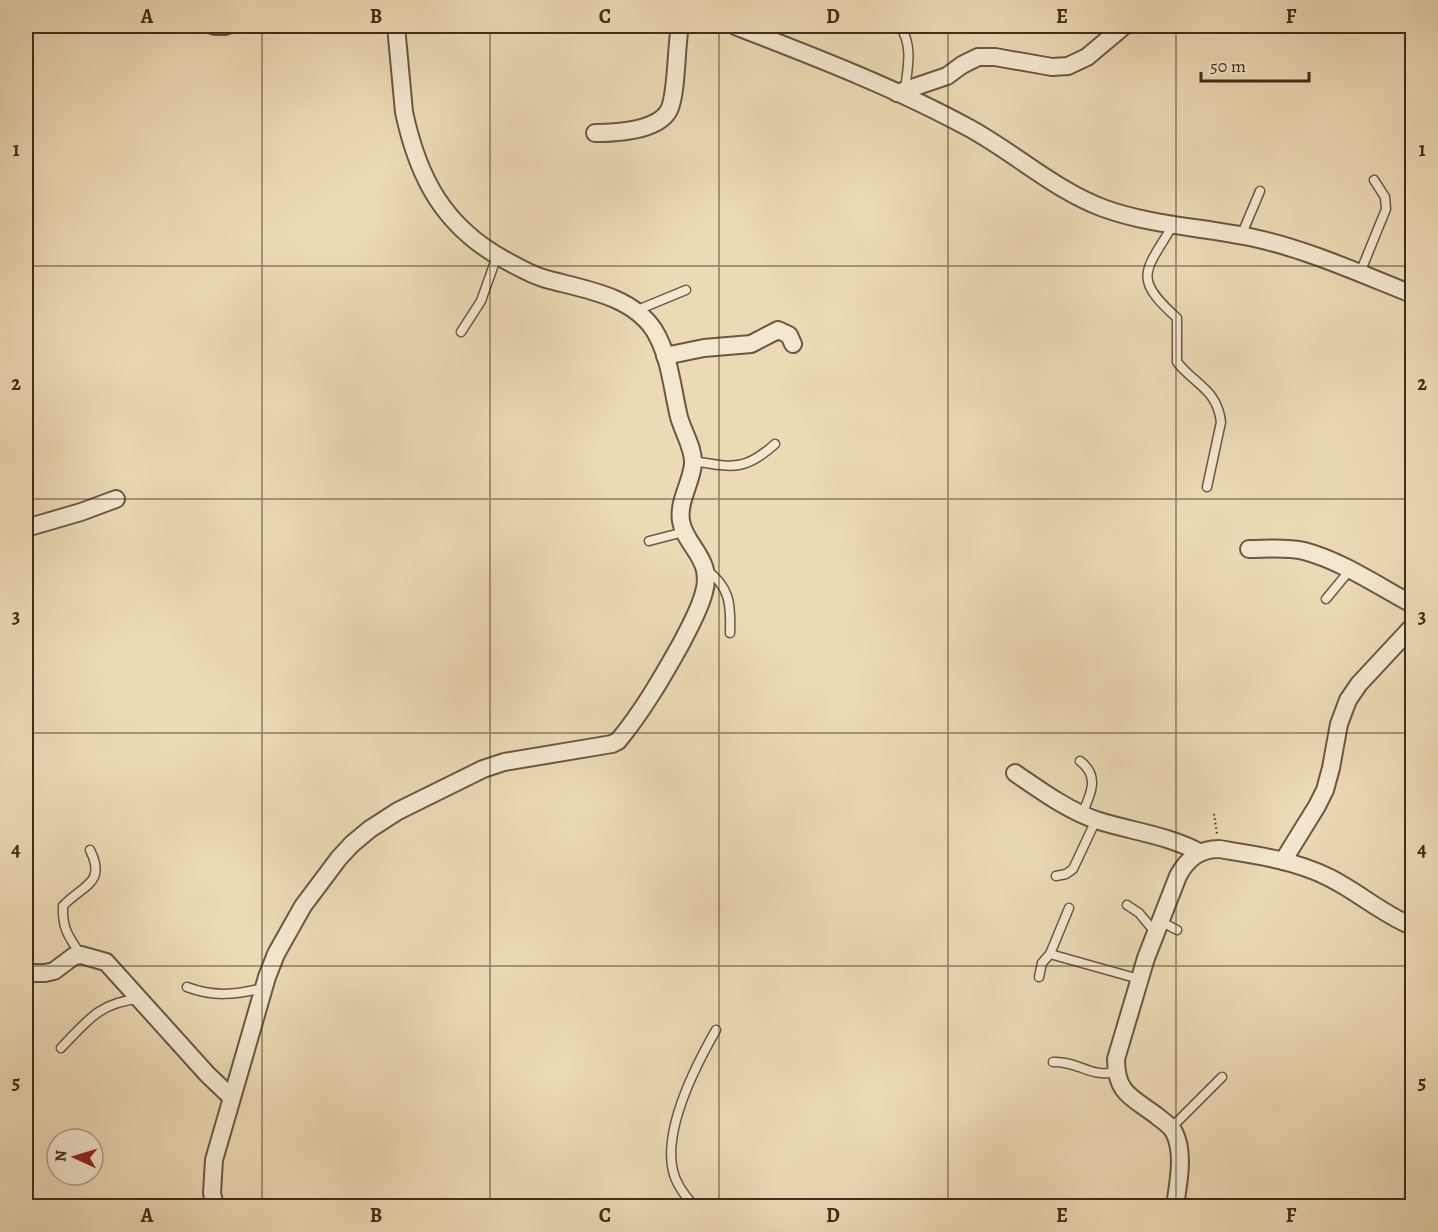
<svg xmlns="http://www.w3.org/2000/svg" width="1438" height="1232" viewBox="0 0 1438 1232" font-family="Alegreya,serif">
	<rect width="100%" height="100%" fill="#ecdab5"/>
	<filter id="stains"><feTurbulence type="fractalNoise" baseFrequency=".00333" numOctaves="4"/><feColorMatrix values="0 0 0 0 .2 0 0 0 0 .09 0 0 0 0 .02 0 0 0 .5 -.17"/></filter>
	<radialGradient id="worn" r=".72"><stop offset=".6" stop-color="#630" stop-opacity="0"/><stop offset="1" stop-color="#630" stop-opacity=".3"/></radialGradient>
	<g fill="none" stroke-linecap="round" stroke-linejoin="round">
		<g stroke="#6a5841" stroke-width="11">
			<g id="lane">
				<path d="M900,26C913,46 908,66 905,89"/>
				<path d="M1173,225C1146,271 1131,277 1177,318V362C1195,385 1217,389 1221,422L1207,487"/>
				<polyline points="1241,236 1260,191"/>
				<polyline points="1360,273 1386,209 1385,197 1374,180"/>
				<polyline points="635,311 686,290"/>
				<polyline points="461,332 481,301 497,256"/>
				<path d="M693,461C732,467 744,472 775,444"/>
				<polyline points="649,541 684,532"/>
				<path d="M705,569C730,586 731,604 730,633"/>
				<polyline points="1326,599 1350,570"/>
				<path d="M1080,761C1100,776 1091,794 1082,814"/>
				<polyline points="1056,876 1066,874 1073,869 1096,820"/>
				<polyline points="1127,905 1139,913 1155,932"/>
				<polyline points="1160,921 1177,930"/>
				<polyline points="1050,954 1069,908"/>
				<path d="M81,955C68,936 62,928 63,906C82,885 107,884 90,850"/>
				<polyline points="1039,977 1042,963 1050,954 1139,979"/>
				<path d="M187,987C213,997 236,995 263,988"/>
				<path d="M61,1048C87,1021 100,1002 139,999"/>
				<path d="M1053,1062C1079,1061 1090,1078 1116,1072"/>
				<polyline points="1171,1128 1222,1077"/>
				<path d="M694,1206C685,1196 676,1184 673,1171C663,1129 696,1065 716,1030"/>
			</g>
		</g>
		<g stroke="#6a5841" stroke-width="20">
			<g id="street">
				<polyline points="214,26 226,26"/>
				<path d="M735,26C815,57 896,88 971,129C1016,154 1055,190 1103,208C1152,226 1204,227 1254,238C1309,250 1361,274 1412,294"/>
				<polyline points="897,93 947,76 962,65 978,57 995,57 1052,67 1068,66 1087,57 1124,26"/>
				<path d="M595,133C616,133 658,131 669,110C677,94 676,46 680,26"/>
				<polyline points="665,356 704,348 751,344 778,330 789,335 793,344"/>
				<polyline points="26,528 81,512 116,499"/>
				<path d="M1249,549C1266,549 1287,547 1304,551C1342,561 1378,586 1412,604"/>
				<path d="M1015,773C1040,790 1067,810 1096,820C1130,831 1167,835 1199,852"/>
				<polyline points="1283,861 1317,806 1325,790 1331,768 1339,724 1348,700 1359,684 1412,627"/>
				<polyline points="26,973 45,973 54,971 74,956 81,955 106,962 207,1074 231,1097"/>
				<path d="M215,1206L212,1193L214,1160L267,977L276,954L303,906L339,858L352,844L370,829L398,811L483,769L504,762L612,744L618,741C643,711 663,676 682,642C690,626 700,609 704,592C706,586 706,576 705,570C701,552 684,540 681,521C678,501 691,484 693,464C694,448 683,432 679,417C672,388 670,356 654,330C631,295 582,289 546,279C531,275 518,267 505,260C444,227 418,178 404,112L396,26"/>
				<path d="M1175,1206C1178,1184 1185,1153 1174,1132C1170,1125 1163,1121 1157,1116C1132,1097 1116,1094 1116,1059L1146,958L1178,876C1187,859 1199,849 1219,849C1255,855 1294,860 1328,877C1357,891 1382,914 1412,926"/>
			</g>
		</g>
		<polyline stroke="#3f2d1a" stroke-width="2" stroke-dasharray="1.5 3" stroke-linecap="butt" points="1214,814 1217,834"/>
		<use href="#lane" stroke="#f3e7cf" stroke-width="8"/>
		<use href="#street" stroke="#f3e7cf" stroke-width="16"/>
	</g>
	<path fill="none" stroke="#3f2d1a" stroke-width="1.5" stroke-opacity="0.55" d="M262,26V1206M490,26V1206M719,26V1206M948,26V1206M1176,26V1206M26,266H1412M26,499H1412M26,733H1412M26,966H1412"/>
	<rect width="1438" height="1232" fill="none" stroke="#ecdab5" stroke-width="66"/>
	<g transform="translate(75 1157) rotate(274)"><circle r="28" fill="#f3e7cf" stroke="#ab9d87" stroke-width="1.5"/>
	<path d="M0-4.5L10 22L0 15L-10 22Z" fill="#8f2418"/>
	<text y="-9" font-size="16" font-weight="bold" text-anchor="middle" fill="#3f2d1a">N</text>
	</g>
	<path d="M1201 72v9h108v-9" fill="none" stroke="#3f2d1a" stroke-width="3"/>
	<text x="1210" y="72" font-size="18" fill="#3f2d1a" stroke="#f3e7cf" stroke-width="4.5" paint-order="stroke">50 m</text>
	<rect x="33" y="33" width="1372" height="1166" fill="none" stroke="#3f2d1a" stroke-width="2"/>
	<g font-size="20" text-anchor="middle" font-weight="bold" fill="#3f2d1a">
		<text x="147" y="23">A</text>
		<text x="376" y="23">B</text>
		<text x="605" y="23">C</text>
		<text x="833" y="23">D</text>
		<text x="1062" y="23">E</text>
		<text x="1291" y="23">F</text>
		<text x="16" y="156">1</text>
		<text x="1422" y="156">1</text>
		<text x="16" y="390">2</text>
		<text x="1422" y="390">2</text>
		<text x="16" y="623">3</text>
		<text x="1422" y="623">3</text>
		<text x="16" y="856">4</text>
		<text x="1422" y="856">4</text>
		<text x="16" y="1089">5</text>
		<text x="1422" y="1089">5</text>
		<text x="147" y="1222">A</text>
		<text x="376" y="1222">B</text>
		<text x="605" y="1222">C</text>
		<text x="833" y="1222">D</text>
		<text x="1062" y="1222">E</text>
		<text x="1291" y="1222">F</text>
	</g>
	<rect width="100%" height="100%" filter="url(#stains)"/>
	<rect width="100%" height="100%" fill="url(#worn)"/>
</svg>
